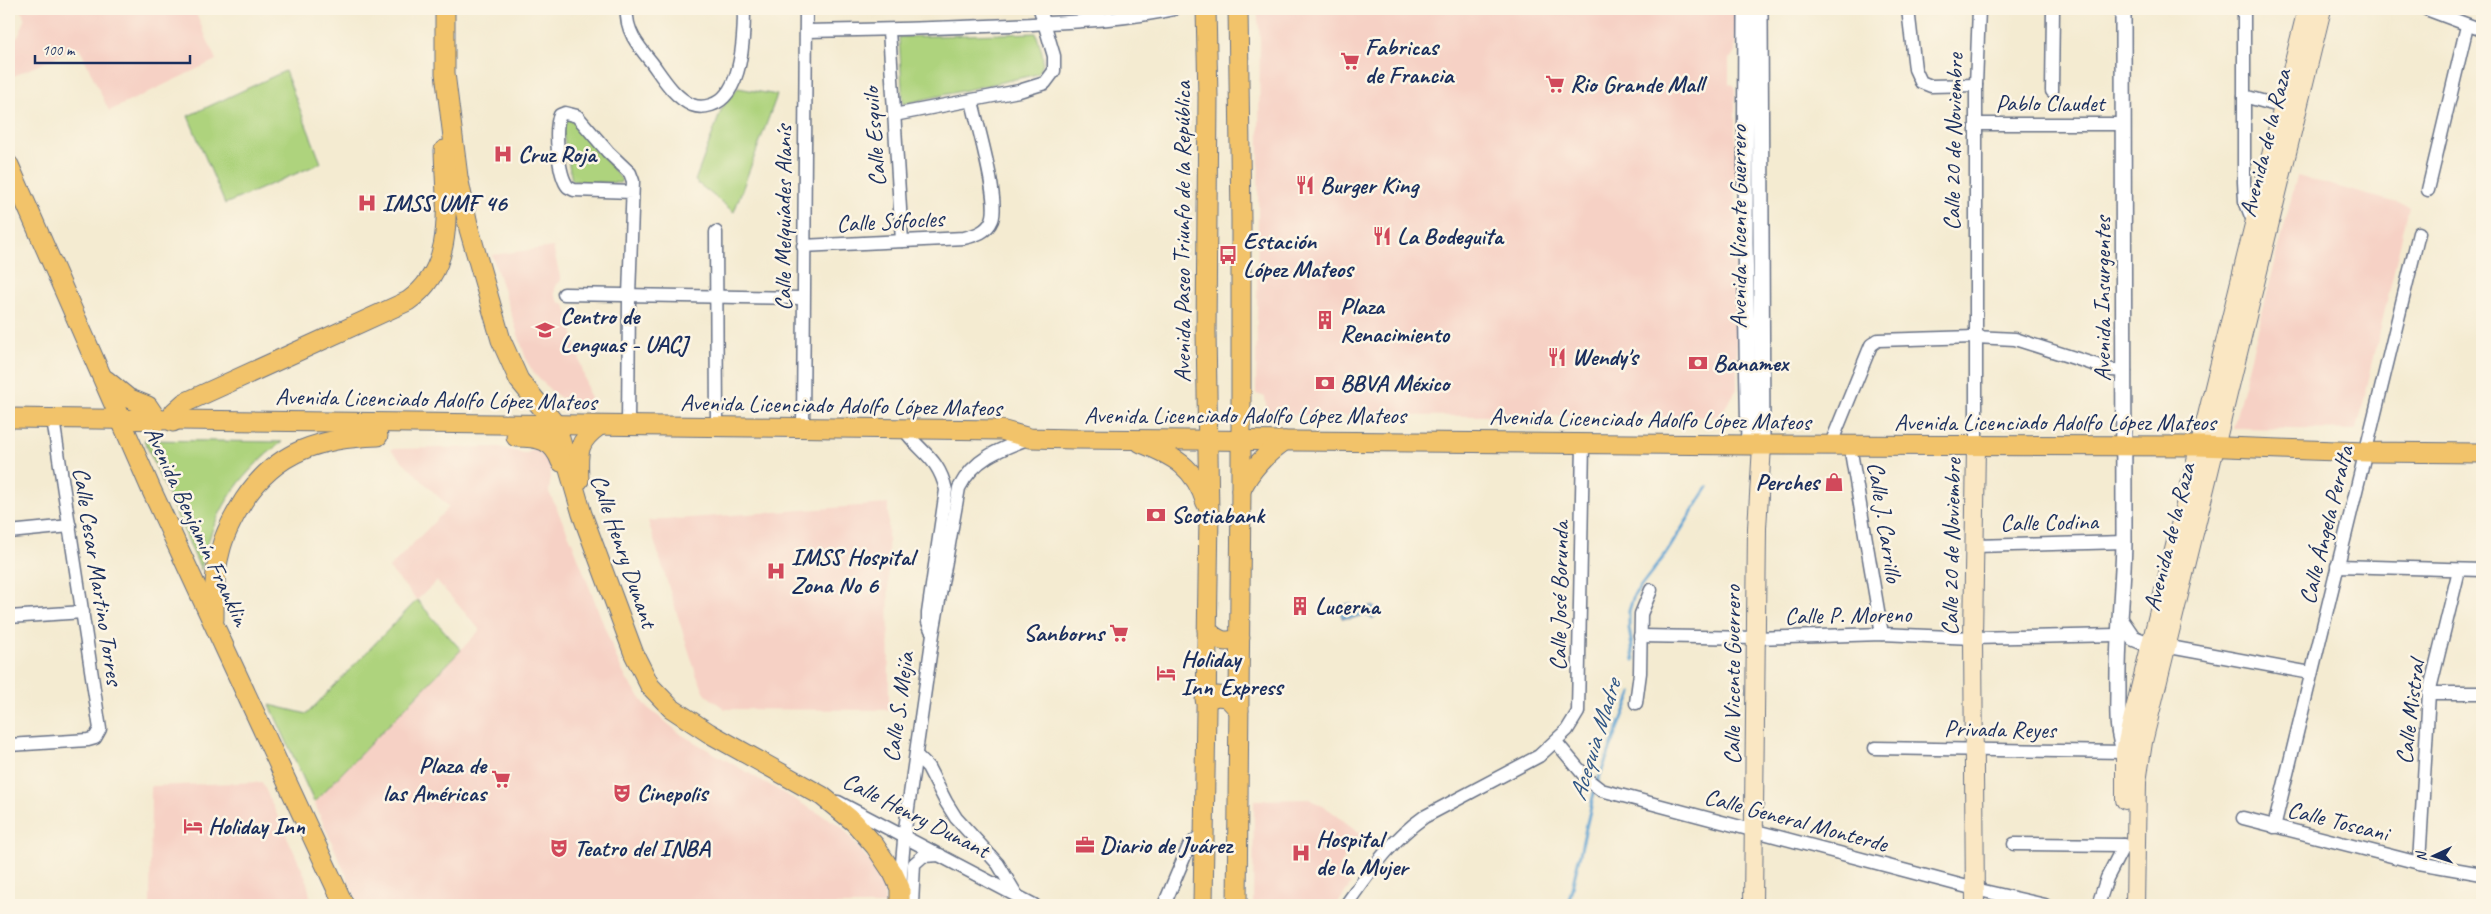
<svg xmlns="http://www.w3.org/2000/svg" width="2491" height="914" viewBox="0 0 2491 914" font-family="Caveat,sans-serif">
	<rect width="100%" height="100%" fill="#fcf5e5"/>
	<filter id="ink" filterUnits="userSpaceOnUse"><feTurbulence type="fractalNoise" baseFrequency=".02" numOctaves="2"/><feDisplacementMap in="SourceGraphic" scale="10" xChannelSelector="R" yChannelSelector="G"/><feConvolveMatrix kernelMatrix="1 2 1 2 8 2 1 2 1" color-interpolation-filters="sRGB"/></filter>
	<filter id="wash" filterUnits="userSpaceOnUse"><feTurbulence type="fractalNoise" baseFrequency=".0096" numOctaves="4" result="noise"/><feDisplacementMap in="SourceGraphic" scale="20" xChannelSelector="R" yChannelSelector="G"/><feGaussianBlur stdDeviation="1.12" result="paint"/><feColorMatrix in="noise" values="0 0 0 0 0 0 0 0 0 0 0 0 0 0 0 0 0 1.4 0 .05"/><feComposite in="paint" operator="in"/></filter>
	<g filter="url(#wash)">
		<rect width="100%" height="100%" fill="#f4ebd1"/>
		<g fill="#f6d1c5">
			<polygon points="21,9 194,9 216,60 109,111 79,47 9,78 9,44 19,35 25,20"/>
			<polygon points="1257,9 1736,9 1735,53 1729,59 1729,83 1735,86 1737,389 1721,414 1712,417 1277,415 1267,411 1265,397 1256,394 1260,39"/>
			<polygon points="2297,176 2409,206 2357,430 2233,428"/>
			<polygon points="553,247 561,281 555,286 555,295 559,302 565,304 593,410 566,401 551,391 534,373 527,362 492,255"/>
			<polygon points="499,447 526,454 536,447 542,448 552,462 549,492 572,542 618,662 627,680 648,708 682,735 841,826 884,879 885,905 359,905 314,802 480,630 437,581 417,600 389,568 449,507 390,449"/>
			<polygon points="888,504 889,710 725,709 706,695 696,674 648,521"/>
			<polygon points="262,782 306,878 312,905 150,905 151,786"/>
			<polygon points="1310,799 1331,811 1361,834 1336,871 1351,884 1337,905 1253,905 1254,800"/>
		</g>
		<g fill="#aed37d" stroke="#64816e">
			<path d="M1036,33C1040,47 1048,61 1038,74L903,104L899,37Z"/>
			<polygon points="285,71 321,163 225,204 188,116"/>
			<polygon points="738,88 777,95 734,212 695,181 722,108"/>
			<polygon points="569,119 575,123 622,180 620,183 572,181 561,123"/>
			<path d="M144,440L282,442C238,474 211,516 201,570Z"/>
			<polygon points="417,600 461,650 314,802 270,705 307,714"/>
		</g>
		<polygon fill="#5ba1d1" stroke="#3b6898" points="1344,604 1352,604 1358,609 1374,606 1378,614 1373,619 1364,615 1351,619 1342,618 1340,612"/>
		<g fill="none" stroke-linecap="round" stroke-linejoin="round">
			<g stroke="#5ba1d1" stroke-width="3">
				<polyline points="1634,660 1629,628 1629,611 1634,595 1665,555 1708,487"/>
				<polyline points="1597,783 1632,693"/>
				<polyline points="1568,905 1595,789"/>
			</g>
		</g>
	</g>
	<g filter="url(#ink)">
		<g fill="none" stroke-linecap="round" stroke-linejoin="round">
			<g stroke="#677186" stroke-width="15">
				<g id="minor">
					<path d="M627,9C625,31 639,47 652,63C663,78 674,97 692,105C697,107 705,107 711,105C743,95 744,36 744,9"/>
					<polyline points="1908,9 1915,69 1921,82 1931,86 1976,85"/>
					<polyline points="2244,9 2244,182 2245,201 2255,226"/>
					<polyline points="2426,9 2482,30"/>
					<polyline points="889,30 902,241"/>
					<path d="M806,31C874,30 943,28 1011,25C1066,22 1121,21 1174,9"/>
					<polyline points="2052,91 2053,9"/>
					<polyline points="2244,96 2283,107"/>
					<polyline points="894,115 1019,91 1045,83 1054,71 1054,56 1040,9"/>
					<polyline points="1977,124 2123,124"/>
					<polyline points="2428,190 2467,26"/>
					<polyline points="716,232 717,428"/>
					<path d="M803,246L964,238C976,235 987,232 992,220C1000,201 977,124 972,101"/>
					<polyline points="564,294 803,298"/>
					<path d="M628,426L629,296L633,181L630,173L608,152L577,116L565,113L560,115C554,128 558,175 568,187L574,190L632,192"/>
					<polyline points="803,428 806,9"/>
					<path d="M903,428C920,453 938,456 946,490L928,613V622L931,630"/>
					<polyline points="1830,446 1871,345 1878,340 1975,337 2015,339 2112,370 2125,371"/>
					<polyline points="1850,446 1882,634"/>
					<polyline points="1976,446 1976,85 1979,9"/>
					<polyline points="9,532 70,526"/>
					<polyline points="1975,546 2124,542"/>
					<polyline points="2337,566 2482,570"/>
					<polyline points="9,617 83,612"/>
					<polyline points="1640,636 1756,638 1882,634 1973,638 2117,635"/>
					<polyline points="2159,645 2311,673"/>
					<polyline points="2429,693 2482,693"/>
					<polyline points="1636,703 1640,673 1641,614 1651,590"/>
					<polyline points="1556,742 1588,780 1601,790 1975,889 2045,905"/>
					<polyline points="9,745 88,740 95,738 100,729 53,419"/>
					<polyline points="1875,748 2125,752"/>
					<polyline points="917,756 928,767 946,802 956,818 998,864 1016,894"/>
					<polyline points="838,802 1034,905"/>
					<polyline points="2243,818 2419,863 2482,874"/>
					<polyline points="2274,827 2419,233"/>
					<polyline points="2014,844 2124,845"/>
					<polyline points="2419,863 2429,693 2459,570"/>
					<path d="M900,886L905,829L933,634L959,488C974,458 1000,449 1030,438"/>
					<polyline points="912,905 914,864 923,856 940,855"/>
					<polyline points="1164,905 1189,846 1204,832"/>
					<path d="M1346,905C1369,873 1391,840 1424,817L1539,756L1567,730L1578,712L1583,443"/>
					<polyline points="2098,905 2107,878 2124,845"/>
				</g>
			</g>
			<g stroke="#677186" stroke-width="18">
				<g id="tertiary">
					<polyline points="1746,9 1745,242 1749,445"/>
					<polyline points="1760,9 1762,446"/>
					<path d="M2123,9L2124,542C2123,591 2117,639 2118,688C2118,711 2116,731 2125,752"/>
					<polyline points="2120,619 2133,638 2150,645"/>
				</g>
			</g>
			<g stroke="#677186" stroke-width="20">
				<g id="secondary">
					<polyline points="2125,800 2125,752 2129,733 2307,9"/>
					<polyline points="1753,905 1757,528 1762,446"/>
					<polyline points="1975,905 1973,638 1976,446"/>
					<polyline points="2135,905 2137,782 2143,742 2322,9"/>
				</g>
			</g>
			<g stroke="#677186" stroke-width="21">
				<g id="primary">
					<polyline points="445,9 445,73 458,177 469,229 501,340 519,380 556,425 582,514 634,654 650,686 671,708 709,733 822,796 854,822 875,846 893,873 900,888 900,905"/>
					<polyline points="9,165 151,489 344,905"/>
					<polyline points="106,380 128,398 148,406 158,421"/>
					<polyline points="9,418 1001,430 1030,438 1073,439 1749,445 2199,446 2366,452 2482,453"/>
					<path d="M173,422L174,412L184,403L408,301C458,266 445,203 444,150"/>
					<path d="M516,437C538,437 553,439 561,462"/>
					<path d="M1141,443C1174,456 1195,467 1206,503"/>
					<path d="M579,480C578,453 576,442 599,426"/>
					<path d="M1241,490C1251,469 1265,455 1284,441"/>
					<path d="M214,620C214,597 214,574 220,552C224,534 234,516 244,500C277,450 321,438 378,436"/>
					<path d="M1207,630C1218,641 1225,644 1240,638"/>
					<polyline points="1205,700 1217,696 1227,697 1239,710"/>
					<polyline points="1203,905 1209,514 1206,332 1208,97 1206,9"/>
					<polyline points="1237,905 1241,490 1241,220 1238,9"/>
				</g>
			</g>
			<use href="#minor" stroke="#fff" stroke-width="12"/>
			<use href="#tertiary" stroke="#fff" stroke-width="15"/>
			<use href="#secondary" stroke="#fae7c3" stroke-width="18"/>
			<use href="#primary" stroke="#f2c36a" stroke-width="19"/>
		</g>
	</g>
	<defs>
		<g id="supermarket-bare" transform="scale(1.5)"><path d="M-6-5.5h2.5l.6 2H6L4.5 2H-2.5L-4.4-4H-6ZM-1.5 3.2a1.3 1.3 0 1 0 .1 0ZM3 3.2a1.3 1.3 0 1 0 .1 0Z" fill="#d1495b" stroke="#fcf5e5" stroke-width="2.5" paint-order="stroke"/></g>
		<g id="hospital-bare" transform="scale(1.5)"><path d="M-5-5h3v3.5h4V-5h3V5h-3V1.5h-4V5h-3Z" fill="#d1495b" stroke="#fcf5e5" stroke-width="2.5" paint-order="stroke"/></g>
		<g id="restaurant-bare" transform="scale(1.5)"><path d="M-5-6h1v4h1v-4h1v4h1v-4h1v5L-1.5 .5V6h-2V.5L-5-1ZM5-6V6H3V1.5H1.5Q1.5-4 5-6Z" fill="#d1495b" stroke="#fcf5e5" stroke-width="2.5" paint-order="stroke"/></g>
		<g id="bus-bare" transform="scale(1.5)"><path d="M-5-6H5V4H4V6H2V4H-2V6H-4V4H-5ZM-3.5-4V0h7V-4ZM-3.5 1.2v1.5H-2V1.2ZM2 1.2v1.5H3.5V1.2Z" fill="#d1495b" stroke="#fcf5e5" stroke-width="2.5" paint-order="stroke"/></g>
		<g id="building-bare" transform="scale(1.5)"><path d="M-4-6H4V6H1V3H-1V6H-4ZM-2.5-4.3h1.7v1.8h-1.7ZM.8-4.3h1.7v1.8H.8ZM-2.5-1h1.7V.8h-1.7ZM.8-1h1.7V.8H.8Z" fill="#d1495b" stroke="#fcf5e5" stroke-width="2.5" paint-order="stroke"/></g>
		<g id="university-bare" transform="scale(1.5)"><path d="M0-5L7-2L0 1L-7-2ZM-4 1L0 2.5L4 1V4Q0 6-4 4Z" fill="#d1495b" stroke="#fcf5e5" stroke-width="2.5" paint-order="stroke"/></g>
		<g id="bank-bare" transform="scale(1.5)"><path d="M-6-4H6V4H-6ZM0-2.3a2.3 2.3 0 1 0 0 4.6a2.3 2.3 0 1 0 0-4.6Z" fill="#d1495b" stroke="#fcf5e5" stroke-width="2.5" paint-order="stroke"/></g>
		<g id="shop-bare" transform="scale(1.5)"><path d="M-5-2.5h2.3a2.7 3.5 0 0 1 5.4 0H5L5.5 6h-11ZM-1.5-2.5h3a1.5 2.3 0 0 0-3 0Z" fill="#d1495b" stroke="#fcf5e5" stroke-width="2.5" paint-order="stroke"/></g>
		<g id="hotel-bare" transform="scale(1.5)"><path d="M-6-4.5h1.5V1H6V5H4.5V3h-9V5H-6ZM-4 0a1.8 1.8 0 1 1 3.6 0ZM.5 0V-2.5h3Q6-2.5 6 0Z" fill="#d1495b" stroke="#fcf5e5" stroke-width="2.5" paint-order="stroke"/></g>
		<g id="theatre-bare" transform="scale(1.5)"><path d="M-5-5.5Q0-4 5-5.5V0Q5 5 0 6Q-5 5-5 0ZM-3.3-2.5H-1v1.5H-3.3ZM1-2.5H3.3v1.5H1ZM-2.8 1Q0 5.5 2.8 1Z" fill="#d1495b" stroke="#fcf5e5" stroke-width="2.5" paint-order="stroke"/></g>
		<g id="office-bare" transform="scale(1.5)"><path d="M-6-3h4V-5.5h4V-3h4V5H-6ZM-1-4.5V-3h2v-1.5ZM-6 0V1H6V0Z" fill="#d1495b" stroke="#fcf5e5" stroke-width="2.5" paint-order="stroke"/></g>
	</defs>
	<g fill-rule="evenodd">
		<use href="#supermarket-bare" x="1350" y="61"/>
		<use href="#supermarket-bare" x="1555" y="84"/>
		<use href="#hospital-bare" x="503" y="154"/>
		<use href="#restaurant-bare" x="1305" y="185"/>
		<use href="#hospital-bare" x="367" y="203"/>
		<use href="#restaurant-bare" x="1382" y="236"/>
		<use href="#bus-bare" x="1228" y="255"/>
		<use href="#building-bare" x="1325" y="320"/>
		<use href="#university-bare" x="545" y="330"/>
		<use href="#restaurant-bare" x="1557" y="357"/>
		<use href="#bank-bare" x="1698" y="363"/>
		<use href="#bank-bare" x="1325" y="383"/>
		<use href="#shop-bare" x="1834" y="482"/>
		<use href="#bank-bare" x="1156" y="515"/>
		<use href="#hospital-bare" x="776" y="571"/>
		<use href="#building-bare" x="1300" y="606"/>
		<use href="#supermarket-bare" x="1119" y="633"/>
		<use href="#hotel-bare" x="1166" y="673"/>
		<use href="#supermarket-bare" x="501" y="779"/>
		<use href="#theatre-bare" x="622" y="793"/>
		<use href="#hotel-bare" x="193" y="826"/>
		<use href="#office-bare" x="1085" y="845"/>
		<use href="#theatre-bare" x="559" y="848"/>
		<use href="#hospital-bare" x="1301" y="853"/>
	</g>
	<g text-anchor="middle" dominant-baseline="central" stroke-width="5" stroke-linejoin="round" paint-order="stroke">
		<g font-size="24" font-weight="bold" fill="#1b2f5e" stroke="#fcf5e5" text-anchor="start">
			<text x="1365" y="47">Fabricas<tspan x="1365" dy="28">de Francia</tspan></text>
			<text x="1570" y="84">Rio Grande Mall</text>
			<text x="518" y="154">Cruz Roja</text>
			<text x="1320" y="185">Burger King</text>
			<text x="382" y="203">IMSS UMF 46</text>
			<text x="1397" y="236">La Bodeguita</text>
			<text x="1243" y="241">Estación<tspan x="1243" dy="28">López Mateos</tspan></text>
			<text x="1340" y="306">Plaza<tspan x="1340" dy="28">Renacimiento</tspan></text>
			<text x="560" y="316">Centro de<tspan x="560" dy="28">Lenguas - UACJ</tspan></text>
			<text x="1572" y="357">Wendy's</text>
			<text x="1713" y="363">Banamex</text>
			<text x="1340" y="383">BBVA México</text>
			<text x="1819" y="482" text-anchor="end">Perches</text>
			<text x="1171" y="515">Scotiabank</text>
			<text x="791" y="557">IMSS Hospital<tspan x="791" dy="28">Zona No 6</tspan></text>
			<text x="1315" y="606">Lucerna</text>
			<text x="1104" y="633" text-anchor="end">Sanborns</text>
			<text x="1181" y="659">Holiday<tspan x="1181" dy="28">Inn Express</tspan></text>
			<text x="486" y="765" text-anchor="end">Plaza de<tspan x="486" dy="28">las Américas</tspan></text>
			<text x="637" y="793">Cinepolis</text>
			<text x="208" y="826">Holiday Inn</text>
			<text x="1316" y="839">Hospital<tspan x="1316" dy="28">de la Mujer</tspan></text>
			<text x="1100" y="845">Diario de Juárez</text>
			<text x="574" y="848">Teatro del INBA</text>
		</g>
		<g font-size="24" fill="#1b2f5e" stroke="#fcf5e5">
			<text x="2050" y="103">Pablo Claudet</text>
			<text transform="translate(874 137) rotate(-94)">Calle Esquilo</text>
			<text transform="translate(1953 142) rotate(-89)">Calle 20 de Noviembre</text>
			<text transform="translate(2265 143) rotate(-76)">Avenida de la Raza</text>
			<text transform="translate(783 218) rotate(-90)">Calle Melquíades Alanís</text>
			<text transform="translate(890 221) rotate(-3)">Calle Sófocles</text>
			<text transform="translate(1738 227) rotate(-90)">Avenida Vicente Guerrero</text>
			<text transform="translate(1182 232) rotate(-90)">Avenida Paseo Triunfo de la República</text>
			<text transform="translate(2102 299) rotate(-90)">Avenida Insurgentes</text>
			<text transform="translate(436 399) rotate(1)">Avenida Licenciado Adolfo López Mateos</text>
			<text transform="translate(841 405) rotate(1)">Avenida Licenciado Adolfo López Mateos</text>
			<text x="1245" y="415">Avenida Licenciado Adolfo López Mateos</text>
			<text transform="translate(1650 419) rotate(1)">Avenida Licenciado Adolfo López Mateos</text>
			<text x="2055" y="422">Avenida Licenciado Adolfo López Mateos</text>
			<text transform="translate(1885 522) rotate(81)">Calle J. Carrillo</text>
			<text transform="translate(2049 522) rotate(-1)">Calle Codina</text>
			<text transform="translate(2326 525) rotate(-76)">Calle Ángela Peralta</text>
			<text transform="translate(197 526) rotate(65)">Avenida Benjamín Franklin</text>
			<text transform="translate(2169 537) rotate(-76)">Avenida de la Raza</text>
			<text transform="translate(1951 547) rotate(-89)">Calle 20 de Noviembre</text>
			<text transform="translate(624 551) rotate(71)">Calle Henry Dunant</text>
			<text transform="translate(98 576) rotate(81)">Calle Cesar Martino Torres</text>
			<text transform="translate(1559 596) rotate(-89)">Calle José Borunda</text>
			<text transform="translate(1848 615) rotate(-1)">Calle P. Moreno</text>
			<text transform="translate(1732 675) rotate(-90)">Calle Vicente Guerrero</text>
			<text transform="translate(898 707) rotate(-82)">Calle S. Mejía</text>
			<text transform="translate(2410 712) rotate(-83)">Calle Mistral</text>
			<text transform="translate(2000 729) rotate(1)">Privada Reyes</text>
			<text transform="translate(916 815) rotate(27)">Calle Henry Dunant</text>
			<text transform="translate(1796 820) rotate(15)">Calle General Monterde</text>
			<text transform="translate(2338 821) rotate(14)">Calle Toscani</text>
		</g>
		<g font-size="25" font-style="italic" fill="#315786" stroke="#fcf5e5">
			<text transform="translate(1595 740) rotate(-73)">Acequia Madre</text>
		</g>
	</g>
	<rect width="2491" height="914" fill="none" stroke="#fcf5e5" stroke-width="30"/>
	<g transform="translate(2434 856) rotate(266)" stroke="#fcf5e5" stroke-width="4" paint-order="stroke">
	<path d="M0-4L9 19L0 12L-9 19Z" fill="#1b2f5e"/>
	<text y="-8" font-size="14" font-weight="bold" text-anchor="middle" fill="#1b2f5e">N</text>
	</g>
	<path d="M35 55v8h155v-8" fill="none" stroke="#1b2f5e" stroke-width="2.5"/>
	<text x="42" y="55" font-size="15" fill="#1b2f5e" stroke="#fcf5e5" stroke-width="4" paint-order="stroke">100 m</text>
</svg>
